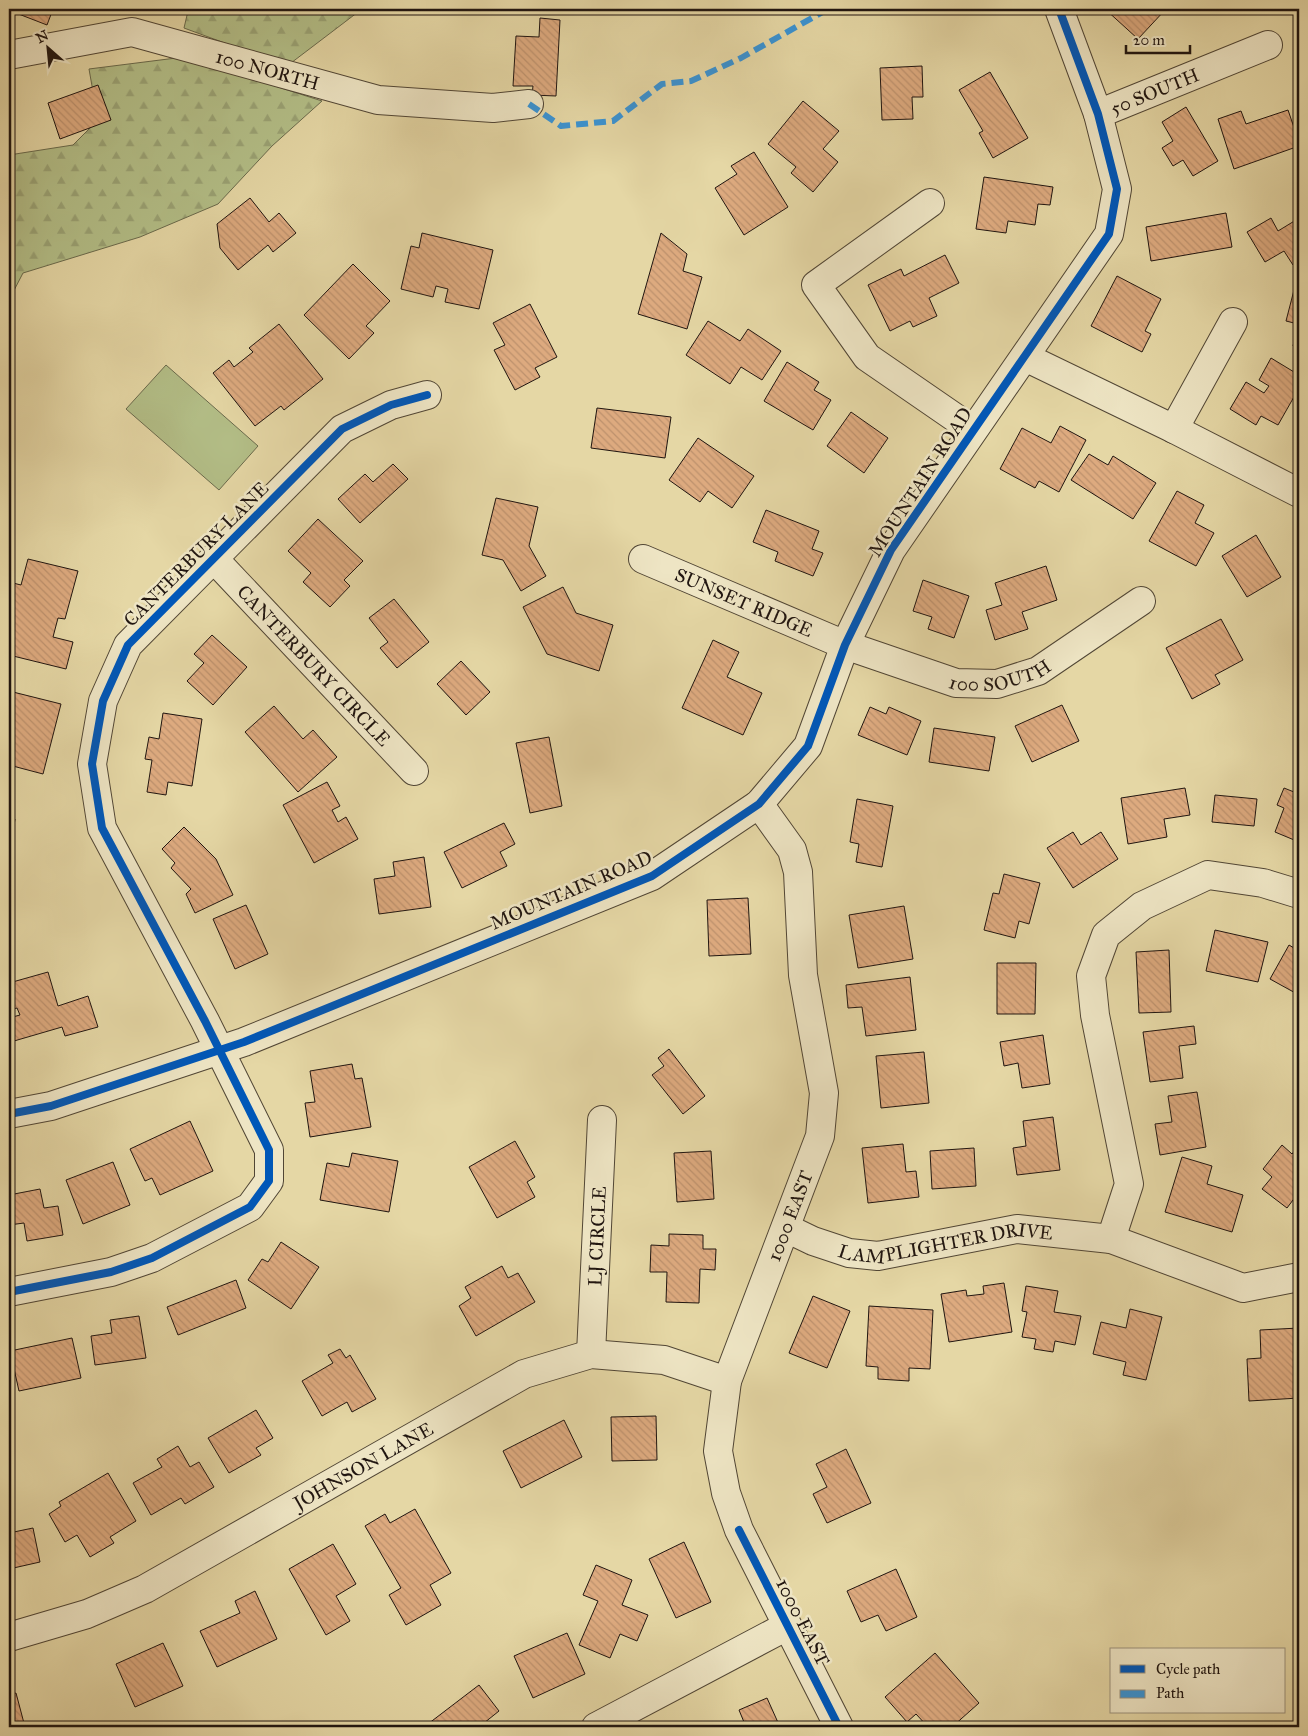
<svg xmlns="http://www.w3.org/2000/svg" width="1308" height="1736" viewBox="0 0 1308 1736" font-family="'IM FELL Great Primer',serif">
	<defs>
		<pattern id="forest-firs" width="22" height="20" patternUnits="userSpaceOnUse" patternTransform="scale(1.25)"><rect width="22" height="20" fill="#b3be87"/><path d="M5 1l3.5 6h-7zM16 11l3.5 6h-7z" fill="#9aa274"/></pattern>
		<pattern id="building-back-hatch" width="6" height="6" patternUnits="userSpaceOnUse" patternTransform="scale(1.25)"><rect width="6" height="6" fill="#ddaa7f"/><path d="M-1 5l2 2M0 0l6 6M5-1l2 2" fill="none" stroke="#bd916d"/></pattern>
	</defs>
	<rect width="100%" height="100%" fill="#e5d7a5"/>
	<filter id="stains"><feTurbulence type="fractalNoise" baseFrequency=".004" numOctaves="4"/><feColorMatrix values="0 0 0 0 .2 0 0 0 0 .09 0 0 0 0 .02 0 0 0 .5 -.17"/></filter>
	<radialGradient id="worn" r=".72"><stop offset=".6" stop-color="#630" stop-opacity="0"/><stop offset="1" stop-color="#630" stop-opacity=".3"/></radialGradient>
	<g fill="url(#forest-firs)" stroke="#6a6a4c">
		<polygon points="193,9 362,9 287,66 184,28 188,11"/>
		<polygon points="184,57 322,101 272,146 218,204 140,237 23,273 9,300 9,155 73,145 98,120 89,69"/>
	</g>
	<polygon fill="#b3be87" stroke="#6a6a4c" points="166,365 258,446 219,490 126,409"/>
	<g fill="url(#building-back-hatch)" stroke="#201510">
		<polygon points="17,9 53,9 47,25 16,13"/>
		<polygon points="1105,9 1164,9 1165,10 1138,39"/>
		<polygon points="540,18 560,20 556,96 532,95 533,86 513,86 516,36 539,37"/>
		<polygon points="922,66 923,97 912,97 913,119 882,120 880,68"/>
		<polygon points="990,72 1028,138 993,158 979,133 983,131 959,90"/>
		<polygon points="98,85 111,120 60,139 48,103"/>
		<polygon points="803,101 839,131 823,149 838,162 813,192 791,173 796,167 768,144"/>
		<polygon points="1186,107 1218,161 1193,176 1183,160 1173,166 1162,148 1173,141 1162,122"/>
		<polygon points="1288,110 1299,142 1299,146 1234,169 1218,119 1241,111 1246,124"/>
		<polygon points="754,152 788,207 744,235 715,188 737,174 731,166"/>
		<polygon points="984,177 1053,187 1050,205 1038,204 1035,225 1008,221 1006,233 976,229"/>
		<polygon points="250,198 269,222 279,213 296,233 273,252 268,245 238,270 220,248 217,224"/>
		<polygon points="1226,213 1232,247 1151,261 1146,227"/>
		<polygon points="1271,218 1278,231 1296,220 1299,226 1299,261 1293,265 1284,251 1265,262 1247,232"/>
		<polygon points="422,233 493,250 479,309 445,302 448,289 436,286 433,297 401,289 411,246 419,248"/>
		<polygon points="661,233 687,254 683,271 702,277 687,329 638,314"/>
		<polygon points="945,255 959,283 929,298 937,316 913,327 910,321 890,331 868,285 901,269 904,276"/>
		<polygon points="353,264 390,301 366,326 374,333 349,359 304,315"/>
		<polygon points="1117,276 1161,299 1145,331 1151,334 1142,352 1091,326"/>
		<polygon points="1294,290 1299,291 1299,347 1293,346 1298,324 1286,321"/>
		<polygon points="530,304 557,357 535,368 540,377 515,390 494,350 505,345 493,323"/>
		<polygon points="708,321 740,341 748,329 781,351 762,380 741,367 730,384 686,355"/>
		<polygon points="279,324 323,379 284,410 281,406 255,426 213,373 229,360 234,367 253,352 249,348"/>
		<polygon points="1271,358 1299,375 1299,388 1278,425 1261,416 1256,425 1230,409 1246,382 1264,393 1269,386 1259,380"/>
		<polygon points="787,362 819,382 814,390 831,400 813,430 764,401"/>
		<polygon points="597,408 671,417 665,458 591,448"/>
		<polygon points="851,412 888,438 864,473 827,446"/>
		<polygon points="1060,426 1086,440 1059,492 1039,481 1035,488 1000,469 1022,428 1051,443"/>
		<polygon points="698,438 754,476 732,508 708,491 700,502 669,480"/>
		<polygon points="1089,454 1108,465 1113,456 1156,483 1133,519 1071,480"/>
		<polygon points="393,464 408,479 360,523 338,499 365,474 373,482"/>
		<polygon points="1177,491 1204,505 1195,523 1214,533 1196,566 1149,541"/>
		<polygon points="496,498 538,507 529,546 546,576 521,591 503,560 482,555"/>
		<polygon points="766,510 819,531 812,549 823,553 813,576 775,561 778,552 753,542"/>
		<polygon points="318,519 363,561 344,580 350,586 330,607 303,582 311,573 288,551"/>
		<polygon points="1256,535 1281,577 1247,597 1222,556"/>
		<polygon points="28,559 78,571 65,619 58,618 53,637 73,642 66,669 9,655 9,582 21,585"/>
		<polygon points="1046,566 1057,600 1022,612 1028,629 995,640 986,610 1002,605 995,583"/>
		<polygon points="923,580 969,596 954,638 928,629 932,617 913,611"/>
		<polygon points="563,587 576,613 613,625 599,671 547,654 523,607"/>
		<polygon points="394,599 429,642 397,668 380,648 388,642 369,618"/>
		<polygon points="1221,619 1243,660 1215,675 1220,684 1192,699 1166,648"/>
		<polygon points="212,635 247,667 213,705 187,681 204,663 194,654"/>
		<polygon points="713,640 739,652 727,677 762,693 743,735 682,708"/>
		<polygon points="461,661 490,692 466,715 437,684"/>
		<polygon points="9,691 61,704 43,774 9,765"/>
		<polygon points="1062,705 1079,741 1032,762 1015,726"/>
		<polygon points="274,706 303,739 313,730 337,757 298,792 245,732"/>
		<polygon points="870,707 886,714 889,707 921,721 907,755 858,735"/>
		<polygon points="163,713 202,719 192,786 168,782 166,795 147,792 152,760 145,759 149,737 159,739"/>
		<polygon points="934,728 995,737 989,771 929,762"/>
		<polygon points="549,737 562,806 530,813 516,743"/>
		<polygon points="327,782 340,806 332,810 338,822 346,817 358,839 314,863 283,805"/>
		<polygon points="1185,788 1190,815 1164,819 1167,837 1128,844 1121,798"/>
		<polygon points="1284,788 1299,794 1299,842 1275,832 1284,808 1277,805"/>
		<polygon points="1215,795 1257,799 1254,826 1212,822"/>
		<polygon points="857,799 893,806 882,867 856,862 859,844 850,842"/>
		<polygon points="9,818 15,819 9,858"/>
		<polygon points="504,823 515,844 500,852 507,866 462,888 444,852"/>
		<polygon points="184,827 216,859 233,895 195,913 186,894 191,889 171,868 175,863 162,849"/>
		<polygon points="1073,832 1081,845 1101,832 1118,859 1073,888 1047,848"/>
		<polygon points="424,857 431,907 379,914 374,879 395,876 393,862"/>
		<polygon points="1004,874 1040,883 1029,924 1019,921 1015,938 984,930 993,893 999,894"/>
		<polygon points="748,898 751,954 709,956 707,900"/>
		<polygon points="246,905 268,954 235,969 213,919"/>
		<polygon points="904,906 913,959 858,968 849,915"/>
		<polygon points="1215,930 1268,942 1258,982 1206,971"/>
		<polygon points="1289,945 1299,951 1299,995 1270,979"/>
		<polygon points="1169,950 1171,1012 1139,1013 1136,952"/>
		<polygon points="997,963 1036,963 1035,1014 997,1014"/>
		<polygon points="48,972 58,1006 88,996 98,1027 65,1036 62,1027 14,1041 9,1018 20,1015 17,1008 9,1010 9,983"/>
		<polygon points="910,977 916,1030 866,1036 862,1007 848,1008 846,985"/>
		<polygon points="1194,1026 1196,1044 1179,1046 1183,1078 1150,1082 1143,1032"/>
		<polygon points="1043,1035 1050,1084 1022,1088 1018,1063 1004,1066 1000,1042"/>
		<polygon points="669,1049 705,1096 683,1114 652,1075 664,1066 658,1058"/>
		<polygon points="924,1052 929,1103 881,1108 876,1056"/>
		<polygon points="352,1064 355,1079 362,1078 371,1127 310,1137 305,1103 315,1102 310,1071"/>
		<polygon points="1197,1092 1206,1147 1160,1155 1155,1124 1172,1122 1168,1096"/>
		<polygon points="1053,1117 1060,1170 1017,1175 1013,1148 1026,1146 1023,1121"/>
		<polygon points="190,1121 213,1171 160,1195 152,1178 145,1181 130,1149"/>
		<polygon points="515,1141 535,1177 527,1182 535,1197 497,1218 469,1167"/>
		<polygon points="903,1144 906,1172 916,1171 919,1197 868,1203 862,1148"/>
		<polygon points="1282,1145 1292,1154 1299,1145 1299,1192 1287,1208 1262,1189 1272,1177 1263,1169"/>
		<polygon points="974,1148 976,1186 932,1189 930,1151"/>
		<polygon points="711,1151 714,1199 677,1202 674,1153"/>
		<polygon points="352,1153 398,1161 389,1212 320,1200 327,1163 349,1167"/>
		<polygon points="1182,1157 1212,1166 1207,1184 1243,1195 1232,1232 1165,1212"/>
		<polygon points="113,1162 130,1205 83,1224 66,1180"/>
		<polygon points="40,1189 44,1208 58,1206 63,1235 27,1241 24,1223 9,1225 9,1195"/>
		<polygon points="669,1234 703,1235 703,1249 716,1249 715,1270 700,1269 699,1303 666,1302 667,1272 650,1272 651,1245 669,1246"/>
		<polygon points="281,1242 319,1267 291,1309 248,1280 262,1259 268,1262"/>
		<polygon points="502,1266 508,1278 518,1273 535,1302 476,1336 459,1306 471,1298 465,1287"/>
		<polygon points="236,1280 246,1308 178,1335 167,1307"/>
		<polygon points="1004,1283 1012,1332 949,1342 941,1294 966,1290 967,1296 984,1294 983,1286"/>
		<polygon points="1026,1286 1058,1291 1054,1312 1081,1316 1075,1345 1055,1341 1053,1352 1034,1349 1036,1339 1022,1337 1027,1312 1022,1311"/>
		<polygon points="813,1296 850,1311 827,1368 789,1353"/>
		<polygon points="869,1306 933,1310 930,1369 909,1368 909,1381 878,1379 878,1367 866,1366"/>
		<polygon points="1130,1309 1162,1317 1146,1380 1123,1375 1126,1362 1093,1354 1101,1322 1126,1328"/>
		<polygon points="139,1316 146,1358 95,1365 91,1336 112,1333 110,1320"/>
		<polygon points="1299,1328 1299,1398 1249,1401 1247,1359 1261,1358 1260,1330"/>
		<polygon points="72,1338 81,1378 19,1391 10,1351"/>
		<polygon points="340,1349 346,1358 350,1355 376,1399 352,1412 347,1402 322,1416 302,1381 333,1363 328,1355"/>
		<polygon points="256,1410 273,1438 256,1448 261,1455 229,1473 208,1438"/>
		<polygon points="656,1416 657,1460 612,1461 611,1417"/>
		<polygon points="564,1420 582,1457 521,1488 503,1451"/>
		<polygon points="178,1446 190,1467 199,1462 214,1487 185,1504 181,1498 151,1515 133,1483 162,1467 157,1459"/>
		<polygon points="846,1449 871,1503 827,1523 813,1494 827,1487 816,1464"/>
		<polygon points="108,1473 136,1521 110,1537 114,1543 90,1557 77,1535 65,1542 49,1514 61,1506 59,1502"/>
		<polygon points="415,1509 451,1573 430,1585 441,1605 406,1625 389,1595 401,1588 365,1526 385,1514 390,1523"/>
		<polygon points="33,1528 40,1562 9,1569 9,1533"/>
		<polygon points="684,1542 711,1602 676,1618 649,1559"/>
		<polygon points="333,1544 356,1584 336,1596 350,1621 326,1635 289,1569"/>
		<polygon points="596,1565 632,1580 622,1605 648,1615 637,1641 620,1634 610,1658 579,1645 598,1601 583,1595"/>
		<polygon points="896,1569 917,1617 886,1631 878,1615 861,1622 847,1591"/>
		<polygon points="255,1591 277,1639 217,1667 200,1631 240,1613 235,1601"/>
		<polygon points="567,1633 585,1674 533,1698 514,1656"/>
		<polygon points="163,1643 183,1686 135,1707 116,1664"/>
		<polygon points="935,1653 979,1703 952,1727 928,1727 916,1714 907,1722 885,1697"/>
		<polygon points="479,1685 499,1711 479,1727 424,1727"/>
		<polygon points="16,1693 25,1727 9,1727 9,1695"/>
		<polygon points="767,1698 780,1727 746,1727 739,1710"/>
	</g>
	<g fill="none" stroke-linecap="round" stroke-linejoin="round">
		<g stroke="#514635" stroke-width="30">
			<g id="minor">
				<path id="s1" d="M9,55L132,32L378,100L493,108L529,104"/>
				<path id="s2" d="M1098,114L1268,45"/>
				<polyline points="930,203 816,285 867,357 973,430"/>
				<polyline points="1025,357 1174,429 1299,493"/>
				<polyline points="1174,429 1233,322"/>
				<path id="s3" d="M214,559L414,771"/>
				<path id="s4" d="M643,559L845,645L956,683L997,684L1038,671L1141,601"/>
				<polyline points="759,804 792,850 798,872 803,975 824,1093 820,1136 727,1381 718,1451 726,1493 739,1530 839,1727"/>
				<polyline points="9,1114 51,1106 244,1042 652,876 759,804 808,746 845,645 891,550 1109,234 1117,189 1098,114 1059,9"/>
				<path id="s5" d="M786,1228L813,1241L849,1253L878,1256L1017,1229L1111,1239L1243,1288L1299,1277"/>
				<polyline points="1111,1239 1129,1184 1095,1015 1091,976 1106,935 1142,906 1208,875 1263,883 1299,894"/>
				<polyline points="9,1292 111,1272 152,1258 250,1207 269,1181 269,1150 205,1021 102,828 92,764 103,701 128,645 342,429 391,405 427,395"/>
				<path id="s6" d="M591,1354L602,1120"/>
				<path id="s7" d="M9,1637L87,1614L145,1589L524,1374L591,1354L664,1360L727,1381"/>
				<polyline points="596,1727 787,1626"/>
			</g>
		</g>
		<use href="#minor" stroke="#eee5c4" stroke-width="28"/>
		<polyline stroke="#3a93d3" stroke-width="6" stroke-dasharray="12 6" stroke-linecap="butt" points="529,104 561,126 613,121 662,84 691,81 741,58 828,9"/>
		<g stroke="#eee5c4" stroke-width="11">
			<g id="cycleway">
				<polyline points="9,1114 51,1106 244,1042 652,876 759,804 808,746 845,645 891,550 1109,234 1117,189 1098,114 1059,9"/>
				<polyline points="9,1292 111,1272 152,1258 250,1207 269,1181 269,1150 205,1021 102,828 92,764 103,701 128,645 342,429 391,405 427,395"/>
				<polyline points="739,1530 839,1727"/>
			</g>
		</g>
		<use href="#cycleway" stroke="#0057b8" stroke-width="8"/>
	</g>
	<g text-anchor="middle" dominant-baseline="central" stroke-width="5" stroke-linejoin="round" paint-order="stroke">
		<g font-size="19" fill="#201510" stroke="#eee5c4">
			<text stroke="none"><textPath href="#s1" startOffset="266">100 NORTH</textPath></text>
			<text stroke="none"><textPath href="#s2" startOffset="61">50 SOUTH</textPath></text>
			<text transform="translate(920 482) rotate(-57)">MOUNTAIN ROAD</text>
			<text transform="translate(196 554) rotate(-45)">CANTERBURY LANE</text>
			<text stroke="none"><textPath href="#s4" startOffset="110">SUNSET RIDGE</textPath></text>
			<text stroke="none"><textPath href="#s3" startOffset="146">CANTERBURY CIRCLE</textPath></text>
			<text stroke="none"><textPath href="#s4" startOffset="382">100 SOUTH</textPath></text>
			<text transform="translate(571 890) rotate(-23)">MOUNTAIN ROAD</text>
			<text transform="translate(790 1216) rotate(-69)">1000 EAST</text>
			<text stroke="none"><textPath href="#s6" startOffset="118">LJ CIRCLE</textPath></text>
			<text stroke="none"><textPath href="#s5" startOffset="166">LAMPLIGHTER DRIVE</textPath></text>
			<text stroke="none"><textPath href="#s7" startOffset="395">JOHNSON LANE</textPath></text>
			<text transform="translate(803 1622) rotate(63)">1000 EAST</text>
		</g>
	</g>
	<rect width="1308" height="1736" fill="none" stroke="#e5d7a5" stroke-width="30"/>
	<rect x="10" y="10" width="1288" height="1716" fill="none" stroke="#201510" stroke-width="2.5"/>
	<rect x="15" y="15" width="1278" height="1706" fill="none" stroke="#201510"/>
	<rect x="1110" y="1648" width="175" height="65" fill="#eee5c4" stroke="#9c927c"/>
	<rect x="1120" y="1665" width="25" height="8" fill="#0057b8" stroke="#9c927c"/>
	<text x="1156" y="1674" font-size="15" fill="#201510">Cycle path</text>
	<rect x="1120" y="1690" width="25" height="8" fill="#3a93d3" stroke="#9c927c"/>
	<text x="1156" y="1698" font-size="15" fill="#201510">Path</text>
	<g transform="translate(48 48) rotate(333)" stroke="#eee5c4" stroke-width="4" paint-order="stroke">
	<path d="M0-4L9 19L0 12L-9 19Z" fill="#201510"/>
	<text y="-8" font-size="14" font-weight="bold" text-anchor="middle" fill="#201510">N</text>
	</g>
	<path d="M1126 45v8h64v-8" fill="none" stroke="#201510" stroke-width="2.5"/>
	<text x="1133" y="45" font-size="15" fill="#201510" stroke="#eee5c4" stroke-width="4" paint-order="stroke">20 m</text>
	<rect width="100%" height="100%" filter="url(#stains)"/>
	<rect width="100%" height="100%" fill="url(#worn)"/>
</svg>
